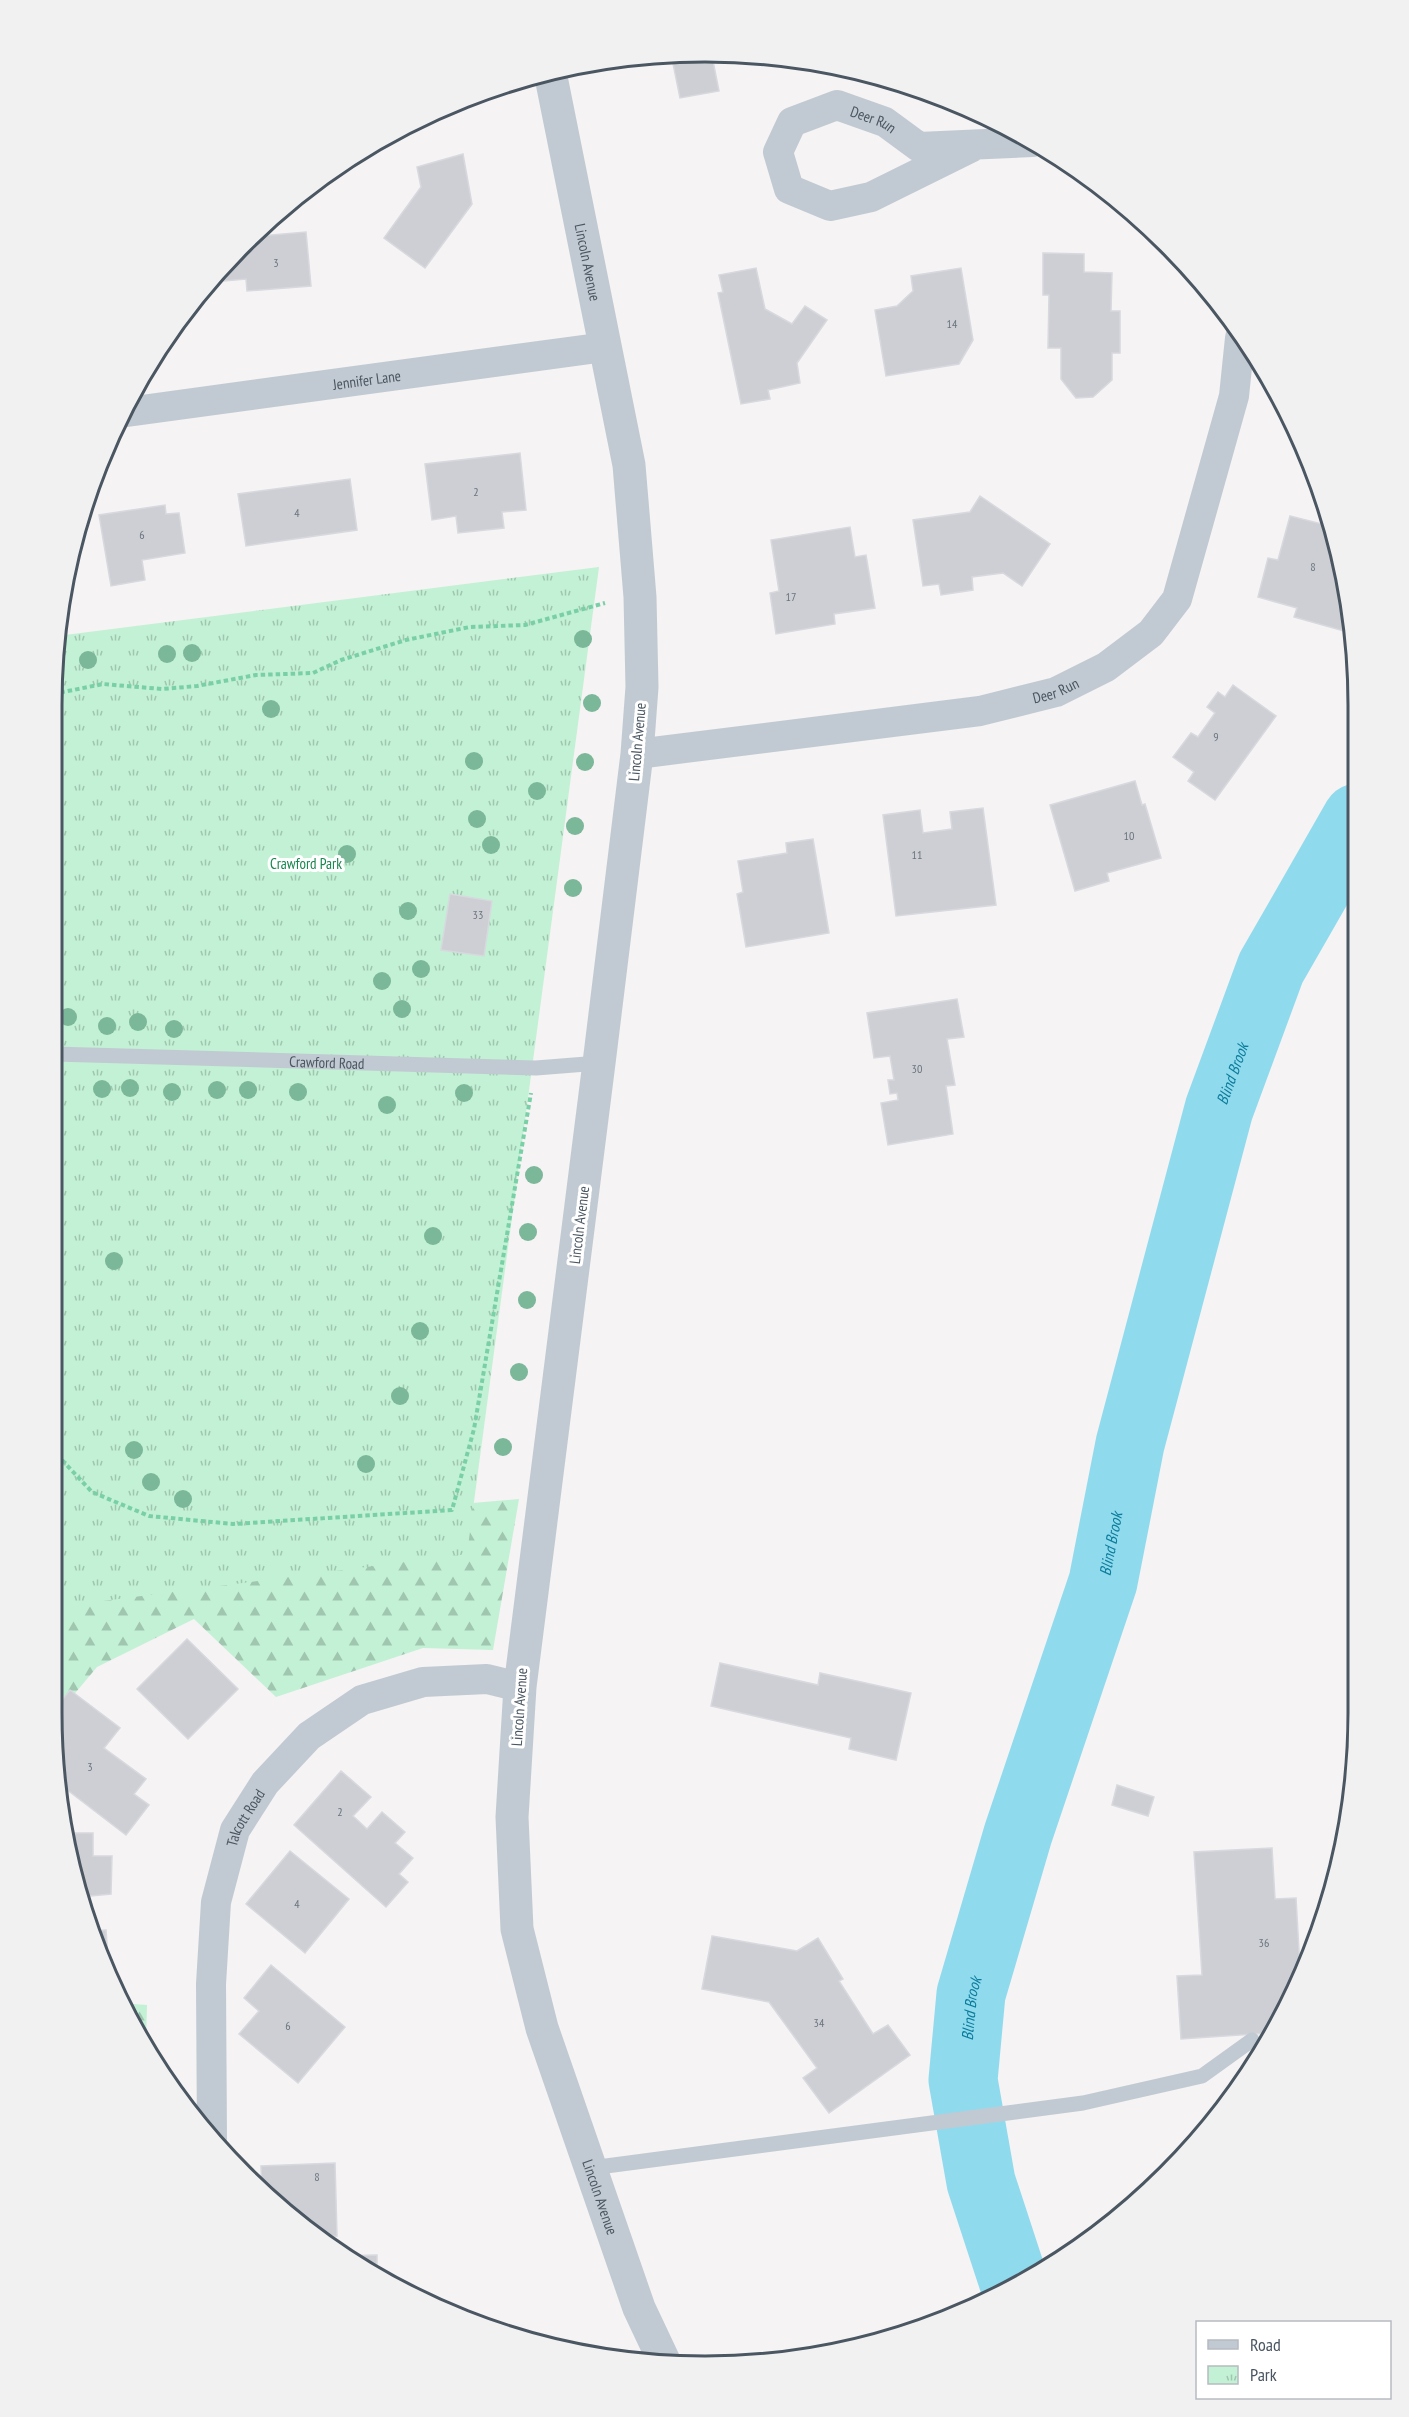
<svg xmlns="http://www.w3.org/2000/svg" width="1409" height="2417" viewBox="0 0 1409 2417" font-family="'PT Sans Narrow',sans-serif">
	<defs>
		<pattern id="forest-firs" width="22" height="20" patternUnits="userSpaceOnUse" patternTransform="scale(1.5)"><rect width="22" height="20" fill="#c3f1d5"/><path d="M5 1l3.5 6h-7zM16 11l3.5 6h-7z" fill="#a0c6b0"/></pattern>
		<pattern id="park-tufts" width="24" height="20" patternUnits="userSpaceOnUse" patternTransform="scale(1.5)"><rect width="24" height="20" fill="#c3f1d5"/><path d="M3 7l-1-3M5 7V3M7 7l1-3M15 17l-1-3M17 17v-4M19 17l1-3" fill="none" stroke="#a0c6b0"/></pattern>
	</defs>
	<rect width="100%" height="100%" fill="#f5f3f3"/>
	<g fill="url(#forest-firs)">
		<polygon points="55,1402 208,1526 519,1499 493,1650 423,1648 276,1697 194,1619 97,1667 56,1716"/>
		<polygon points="119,2003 147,2005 146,2042 144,2043"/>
	</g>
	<polygon fill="url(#park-tufts)" points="599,567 467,1554 56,1607 52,661 57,636"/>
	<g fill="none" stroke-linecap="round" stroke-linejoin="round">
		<path stroke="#90daee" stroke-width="69" id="s1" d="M1015,2286L981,2182L963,2080L971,1994L1018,1834L1103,1582L1130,1444L1219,1109L1271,968L1357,818"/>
	</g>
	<g fill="#cdcfd5" stroke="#d7d9de" stroke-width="1.5">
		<polygon points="704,51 730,54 731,58 713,61 719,91 680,98 671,54"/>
		<polygon points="463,154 472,204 425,268 384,238 421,187 417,167"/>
		<polygon points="306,232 311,286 247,291 246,279 224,281 223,267 249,237"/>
		<polygon points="1043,253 1084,254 1084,272 1112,273 1111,311 1120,311 1120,353 1112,353 1112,380 1093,397 1076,398 1061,379 1061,348 1048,348 1049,295 1043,295"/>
		<polygon points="756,268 765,309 792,324 805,306 827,320 797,363 800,383 768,390 770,399 741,404 718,293 723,292 719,275"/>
		<polygon points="961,268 973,340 959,364 886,376 875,310 897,306 913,291 911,276"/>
		<polygon points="520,453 526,510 502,512 504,528 458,533 456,516 432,520 425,464"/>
		<polygon points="350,479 357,530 246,546 238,494"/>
		<polygon points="980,496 1050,544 1022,586 1003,573 972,577 973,590 941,595 939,584 923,586 913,520 970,512"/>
		<polygon points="165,505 166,514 179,513 185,553 142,560 145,580 111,586 99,515"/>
		<polygon points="1290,516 1330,526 1351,633 1294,617 1297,608 1258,597 1268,558 1278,560"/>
		<polygon points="850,527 855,557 866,555 875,608 834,614 835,624 776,634 770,593 779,591 771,540"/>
		<polygon points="1233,685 1276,716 1215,800 1188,781 1194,772 1173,757 1191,733 1198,737 1215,713 1207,707 1218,692 1225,697"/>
		<polygon points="1135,781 1142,805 1145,804 1161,858 1107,873 1109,881 1075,891 1050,805"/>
		<polygon points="983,808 996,905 896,916 883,815 920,810 923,833 952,829 950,812"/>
		<polygon points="813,839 829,933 746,947 737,894 743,892 738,861 787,853 786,843"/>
		<polygon points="450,894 492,901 484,956 441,950"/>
		<polygon points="957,999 964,1037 947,1039 955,1085 946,1086 953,1134 888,1145 881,1103 898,1100 897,1093 890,1094 888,1080 894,1080 890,1056 874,1058 867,1013"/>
		<polygon points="187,1639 238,1689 188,1739 137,1689"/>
		<polygon points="720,1663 818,1685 820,1673 911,1693 896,1760 849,1749 851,1738 711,1706"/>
		<polygon points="70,1690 120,1728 104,1748 146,1779 134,1794 149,1805 126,1835 57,1782 61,1773 57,1770 56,1708"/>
		<polygon points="341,1771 371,1797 353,1816 367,1829 382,1812 405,1832 395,1843 413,1858 399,1874 408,1882 386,1907 294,1825"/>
		<polygon points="1117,1785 1154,1797 1148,1816 1112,1805"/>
		<polygon points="65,1833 93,1833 93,1856 112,1856 111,1894 80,1897"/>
		<polygon points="1272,1848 1275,1899 1296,1898 1300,1969 1276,2020 1270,2020 1269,2033 1181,2039 1177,1976 1202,1975 1194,1852"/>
		<polygon points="290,1851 349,1899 305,1953 246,1904"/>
		<polygon points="106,1930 109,1973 109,1978 89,1931"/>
		<polygon points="712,1936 797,1951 818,1938 843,1979 839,1981 873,2034 888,2025 910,2055 829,2113 803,2078 817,2068 769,2002 702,1989"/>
		<polygon points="271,1965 345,2027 298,2083 239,2034 259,2011 244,1998"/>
		<polygon points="335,2163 337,2236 319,2237 262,2190 261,2166"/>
		<polygon points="377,2255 377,2276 341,2256"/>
	</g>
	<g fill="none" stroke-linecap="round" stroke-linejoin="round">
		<g stroke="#7ad0a6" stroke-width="4" stroke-dasharray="4.5 3" stroke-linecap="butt">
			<polyline points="53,694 103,684 162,689 197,686 256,675 313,673 341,660 406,640 470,627 525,625 605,603"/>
			<polyline points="55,1447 61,1459 92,1492 149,1516 233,1524 452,1510 474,1429 531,1093"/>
		</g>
		<g stroke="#c1cad2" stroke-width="15">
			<path id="s2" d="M54,1054L536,1068L599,1063"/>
			<polyline points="591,2168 1083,2103 1202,2076 1252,2040"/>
		</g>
		<g stroke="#c1cad2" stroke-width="30">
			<path id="s3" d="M972,147L871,197L830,206L789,189L778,152L792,122L837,105L885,122L919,147L1032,142"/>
			<path id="s4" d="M127,412L605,347"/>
			<path id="s5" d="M637,754L980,711L1056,692L1106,667L1151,633L1177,599L1234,396L1240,338"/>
			<path id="s6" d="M212,2140L211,1984L216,1902L235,1830L265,1783L309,1736L362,1700L423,1682L487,1679L520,1687"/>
		</g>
		<path stroke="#c1cad2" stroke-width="33" id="s7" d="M550,72L629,465L640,597L642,687L637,754L599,1063L520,1687L512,1817L517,1929L542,2028L639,2308L664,2361"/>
	</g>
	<g fill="#7bb799">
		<circle cx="583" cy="639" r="9"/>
		<circle cx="192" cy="653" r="9"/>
		<circle cx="167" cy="654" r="9"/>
		<circle cx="88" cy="660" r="9"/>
		<circle cx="592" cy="703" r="9"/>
		<circle cx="271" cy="709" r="9"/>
		<circle cx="474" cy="761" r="9"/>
		<circle cx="585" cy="762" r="9"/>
		<circle cx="537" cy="791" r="9"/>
		<circle cx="477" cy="819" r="9"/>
		<circle cx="575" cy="826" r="9"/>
		<circle cx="491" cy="845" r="9"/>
		<circle cx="347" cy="854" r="9"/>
		<circle cx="573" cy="888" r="9"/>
		<circle cx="408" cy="911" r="9"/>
		<circle cx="421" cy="969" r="9"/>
		<circle cx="382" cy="981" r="9"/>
		<circle cx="402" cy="1009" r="9"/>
		<circle cx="68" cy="1017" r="9"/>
		<circle cx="138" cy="1022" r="9"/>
		<circle cx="107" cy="1026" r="9"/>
		<circle cx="174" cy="1029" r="9"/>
		<circle cx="130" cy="1088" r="9"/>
		<circle cx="102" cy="1089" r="9"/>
		<circle cx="217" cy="1090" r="9"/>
		<circle cx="248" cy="1090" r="9"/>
		<circle cx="172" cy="1092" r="9"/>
		<circle cx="298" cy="1092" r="9"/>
		<circle cx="464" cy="1093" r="9"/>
		<circle cx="387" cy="1105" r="9"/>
		<circle cx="534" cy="1175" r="9"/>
		<circle cx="528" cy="1232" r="9"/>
		<circle cx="433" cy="1236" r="9"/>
		<circle cx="114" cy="1261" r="9"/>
		<circle cx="527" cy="1300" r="9"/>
		<circle cx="420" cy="1331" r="9"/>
		<circle cx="519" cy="1372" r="9"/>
		<circle cx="400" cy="1396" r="9"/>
		<circle cx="503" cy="1447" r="9"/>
		<circle cx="134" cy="1450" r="9"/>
		<circle cx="366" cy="1464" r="9"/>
		<circle cx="151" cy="1482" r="9"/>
		<circle cx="183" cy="1499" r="9"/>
	</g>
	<g text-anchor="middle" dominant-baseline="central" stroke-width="6" stroke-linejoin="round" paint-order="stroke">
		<g font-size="12" fill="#6b747e">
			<text x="276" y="262">3</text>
			<text x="952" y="323">14</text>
			<text x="476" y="491">2</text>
			<text x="297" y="512">4</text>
			<text x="142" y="534">6</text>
			<text x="1313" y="566">8</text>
			<text x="791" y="596">17</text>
			<text x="1216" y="736">9</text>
			<text x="1129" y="835">10</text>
			<text x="917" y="854">11</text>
			<text x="478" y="914">33</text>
			<text x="917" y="1068">30</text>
			<text x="90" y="1766">3</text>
			<text x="340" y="1811">2</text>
			<text x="297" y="1903">4</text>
			<text x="1264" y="1942">36</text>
			<text x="819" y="2022">34</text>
			<text x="288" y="2025">6</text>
			<text x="317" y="2176">8</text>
		</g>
		<g font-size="15" fill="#4a5661" stroke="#fff">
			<text stroke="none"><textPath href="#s3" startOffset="358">Deer Run</textPath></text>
			<text stroke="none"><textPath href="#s7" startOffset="194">Lincoln Avenue</textPath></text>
			<text stroke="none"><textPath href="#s4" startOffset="242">Jennifer Lane</textPath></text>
			<text stroke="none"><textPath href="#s5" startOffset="424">Deer Run</textPath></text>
			<text transform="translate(637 742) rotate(-85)">Lincoln Avenue</text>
			<text stroke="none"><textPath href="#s2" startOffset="273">Crawford Road</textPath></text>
			<text transform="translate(579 1225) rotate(-83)">Lincoln Avenue</text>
			<text transform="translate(519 1707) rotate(-86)">Lincoln Avenue</text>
			<text stroke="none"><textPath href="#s6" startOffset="328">Talcott Road</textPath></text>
			<text stroke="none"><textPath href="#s7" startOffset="2154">Lincoln Avenue</textPath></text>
		</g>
		<g font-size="15" fill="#17864f" stroke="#fff">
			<text x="306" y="863">Crawford Park</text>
		</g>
		<g font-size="16" font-style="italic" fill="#0c7c9b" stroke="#fff">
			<text stroke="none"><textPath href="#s1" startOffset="1257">Blind Brook</textPath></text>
			<text stroke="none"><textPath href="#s1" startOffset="771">Blind Brook</textPath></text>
			<text stroke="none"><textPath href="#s1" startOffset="285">Blind Brook</textPath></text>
		</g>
	</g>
	<path d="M0 0H1409V2417H0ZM705 62H705A643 643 0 0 1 1348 705V1713A643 643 0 0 1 705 2356H705A643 643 0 0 1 62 1713V705A643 643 0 0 1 705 62Z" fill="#f1f1f2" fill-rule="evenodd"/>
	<path fill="none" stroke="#4a5661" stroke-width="3" d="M705 62H705A643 643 0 0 1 1348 705V1713A643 643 0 0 1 705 2356H705A643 643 0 0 1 62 1713V705A643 643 0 0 1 705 62Z"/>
	<rect x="1196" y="2321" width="195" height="78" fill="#ffffff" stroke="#b7bbc0" stroke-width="1.5"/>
	<rect x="1208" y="2340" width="30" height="9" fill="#c1cad2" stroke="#b7bbc0" stroke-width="1.5"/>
	<text x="1250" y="2351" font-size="18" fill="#4a5661">Road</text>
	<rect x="1208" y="2366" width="30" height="18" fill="url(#park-tufts)" stroke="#b7bbc0" stroke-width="1.5"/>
	<text x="1250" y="2381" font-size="18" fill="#4a5661">Park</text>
</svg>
